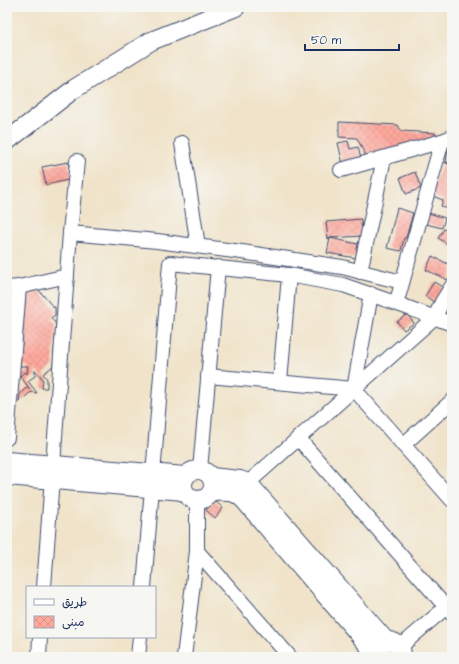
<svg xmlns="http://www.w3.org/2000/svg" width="459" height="664" viewBox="0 0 459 664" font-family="'Architects Daughter','Playpen Sans Arabic',sans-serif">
	<defs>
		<pattern id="building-cross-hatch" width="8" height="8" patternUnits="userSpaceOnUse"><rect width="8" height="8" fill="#fea89c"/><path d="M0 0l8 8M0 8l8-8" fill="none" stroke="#d99189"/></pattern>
	</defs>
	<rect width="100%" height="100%" fill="#f6f6f2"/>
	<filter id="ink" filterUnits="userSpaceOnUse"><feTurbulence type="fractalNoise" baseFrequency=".025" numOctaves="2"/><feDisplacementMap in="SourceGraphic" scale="8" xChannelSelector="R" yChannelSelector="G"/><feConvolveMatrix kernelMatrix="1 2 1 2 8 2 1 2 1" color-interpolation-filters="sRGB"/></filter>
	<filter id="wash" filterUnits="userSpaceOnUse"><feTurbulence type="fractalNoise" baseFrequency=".012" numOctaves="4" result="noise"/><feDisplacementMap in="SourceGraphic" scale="16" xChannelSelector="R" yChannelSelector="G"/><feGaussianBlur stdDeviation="0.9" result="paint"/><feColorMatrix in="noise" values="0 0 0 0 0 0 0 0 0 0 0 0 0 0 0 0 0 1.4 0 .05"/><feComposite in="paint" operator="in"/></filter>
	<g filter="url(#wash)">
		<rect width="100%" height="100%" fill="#f0e3c9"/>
		<g id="blocks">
			<g fill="url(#building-cross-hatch)">
				<polygon points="339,122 398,125 401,131 435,133 435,138 366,156 357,138 339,137"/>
				<polygon points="348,141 350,149 358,147 361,159 343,164 338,143"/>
				<polygon points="449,143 452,144 452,163 446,162"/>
				<polygon points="68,162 72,179 46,185 42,167"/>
				<polygon points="443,162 452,165 452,198 448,209 441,206 443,200 430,195"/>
				<polygon points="415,172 421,188 406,194 400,178"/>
				<polygon points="397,208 413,213 406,238 404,238 401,251 387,248"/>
				<polygon points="452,208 452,219 447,216"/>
				<polygon points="425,212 445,218 442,228 422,223"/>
				<polygon points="361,219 362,236 330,238 358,244 356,258 327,253 330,238 328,239 326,222"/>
				<polygon points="444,229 452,234 452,247 438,238"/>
				<polygon points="432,256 452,266 452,271 448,280 426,270"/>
				<polygon points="434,282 444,288 434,302 425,296"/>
				<polygon points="26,288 38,289 53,307 55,307 55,315 51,318 56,324 53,366 43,374 47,379 47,388 42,388 43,379 35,370 35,376 28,381 37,393 31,392 19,402 20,394 26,388 30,389 20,376 25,372 27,374 28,366 20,366"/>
				<polygon points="407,314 414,323 404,330 397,322"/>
				<polygon points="214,500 223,508 215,518 206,510"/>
			</g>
		</g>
	</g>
	<g filter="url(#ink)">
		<use href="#blocks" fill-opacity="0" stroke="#3b4a6e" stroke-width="1"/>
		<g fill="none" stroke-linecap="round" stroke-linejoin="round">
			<g stroke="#3b4a6e" stroke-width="16">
				<g id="minor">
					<polyline points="182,143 198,246"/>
					<polyline points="341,170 442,141 452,137"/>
					<polyline points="70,233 157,241 242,252 342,267 402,282"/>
					<polyline points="360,272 384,158"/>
					<polyline points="7,288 19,287 67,276"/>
					<polyline points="395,303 399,294 442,141"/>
					<polyline points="208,376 354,389 452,500"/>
					<polyline points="280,382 289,275"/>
					<polyline points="354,389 371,294"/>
					<polyline points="7,438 19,287"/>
					<polyline points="298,438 452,614"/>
					<polyline points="403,445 452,401"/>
					<polyline points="200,470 218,267"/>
					<polyline points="241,491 248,483 435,317 442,302 452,286"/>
					<polyline points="197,551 290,657"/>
					<polyline points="44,587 70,233 77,161"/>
					<polyline points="144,587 170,263 289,275 343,285 395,303 452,324"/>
					<polyline points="400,647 452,602"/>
					<polyline points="39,657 40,637"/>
					<polyline points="138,657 140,637"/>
					<polyline points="184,657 197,551 197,500"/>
				</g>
			</g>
			<g stroke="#3b4a6e" stroke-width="20">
				<g id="tertiary">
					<polyline points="7,141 74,89 151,41 236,7"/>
					<polyline points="7,461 185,476"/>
					<circle cx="198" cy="485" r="15"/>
					<polyline points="7,476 184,491"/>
					<polyline points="211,477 240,480 248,483 386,641"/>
					<path d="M212,492C226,492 233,489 244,500L375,653"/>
					<path d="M377,648C386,636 403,641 402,657"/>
				</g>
			</g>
			<use href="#minor" stroke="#fff" stroke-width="14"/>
			<use href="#tertiary" stroke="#fff" stroke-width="18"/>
		</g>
	</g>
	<rect width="459" height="664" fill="none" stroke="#f6f6f2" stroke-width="24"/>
	<rect x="26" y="586" width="130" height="52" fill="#f6f6f2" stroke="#9ea6b7"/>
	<rect x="34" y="599" width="20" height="6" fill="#ffffff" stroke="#9ea6b7"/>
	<text x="62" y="606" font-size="12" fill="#1b2f5e">طريق</text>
	<rect x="34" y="616" width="20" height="12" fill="url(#building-cross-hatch)" stroke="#9ea6b7"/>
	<text x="62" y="626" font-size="12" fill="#1b2f5e">مبنى</text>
	<path d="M305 44v6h94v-6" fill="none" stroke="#1b2f5e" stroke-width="2"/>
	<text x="311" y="44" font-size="12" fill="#1b2f5e" stroke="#f6f6f2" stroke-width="3" paint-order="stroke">50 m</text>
</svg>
